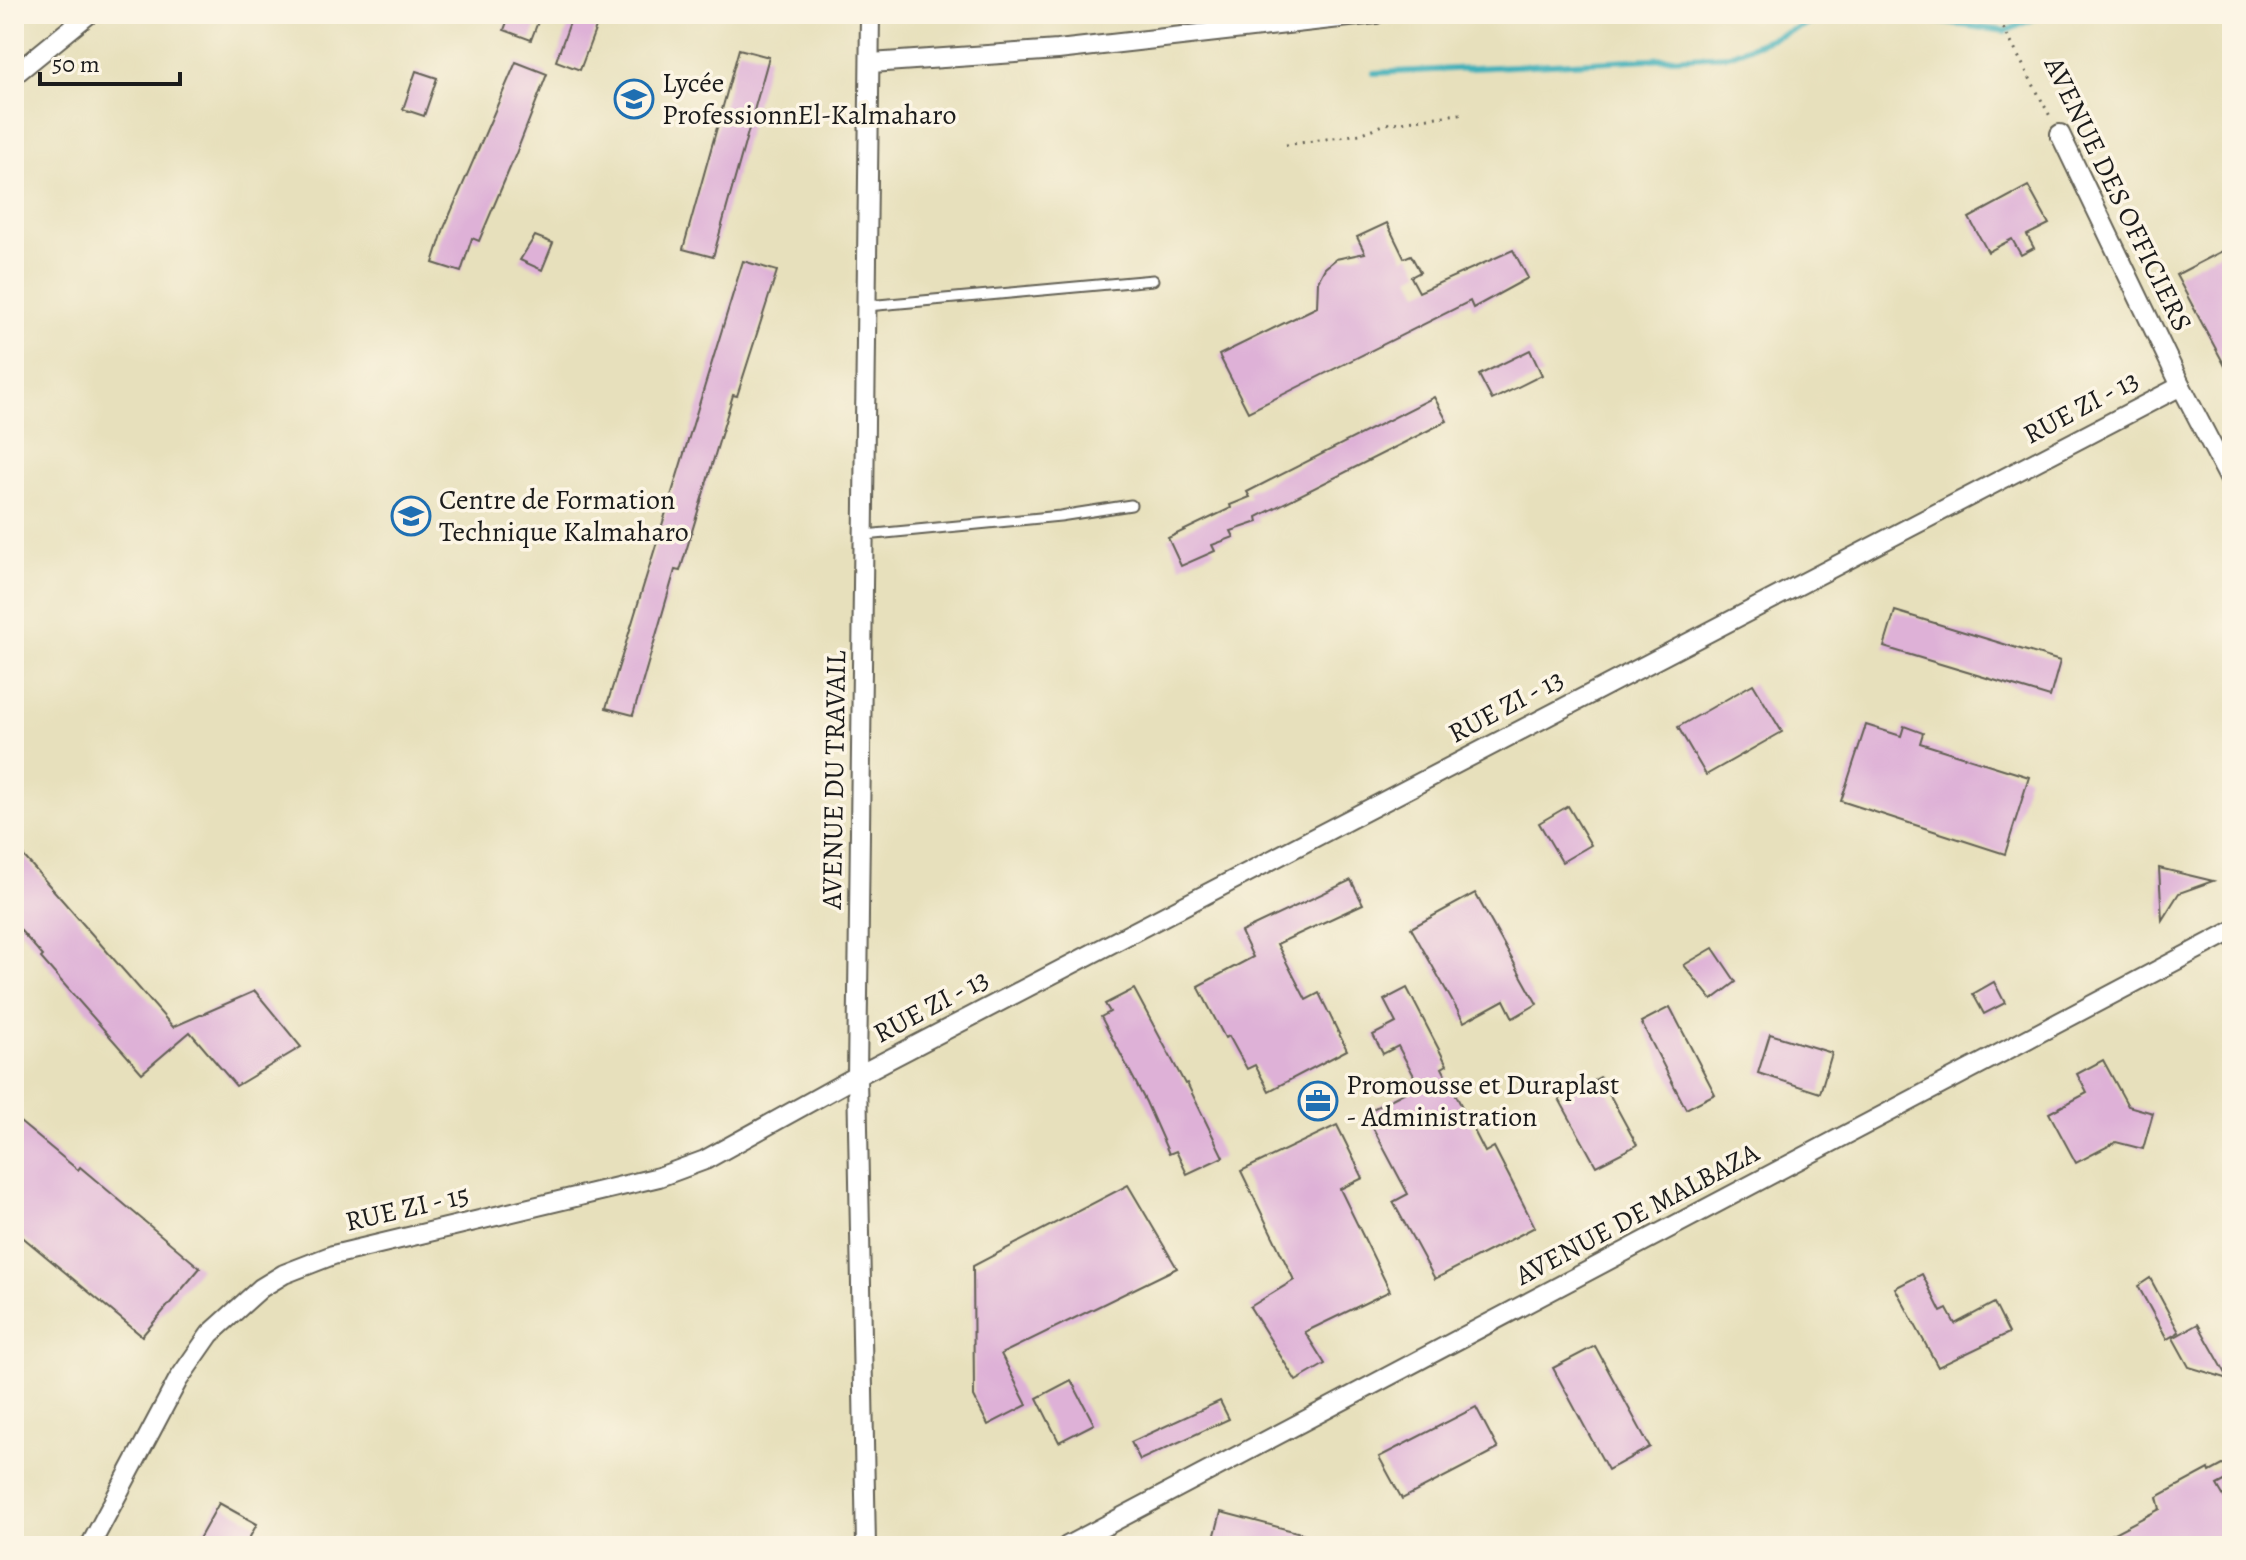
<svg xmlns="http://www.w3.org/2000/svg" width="2246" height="1560" viewBox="0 0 2246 1560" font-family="Alegreya,serif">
	<rect width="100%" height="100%" fill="#fcf5e5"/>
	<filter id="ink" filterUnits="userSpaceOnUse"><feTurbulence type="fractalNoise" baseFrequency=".0125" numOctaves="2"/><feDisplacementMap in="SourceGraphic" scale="16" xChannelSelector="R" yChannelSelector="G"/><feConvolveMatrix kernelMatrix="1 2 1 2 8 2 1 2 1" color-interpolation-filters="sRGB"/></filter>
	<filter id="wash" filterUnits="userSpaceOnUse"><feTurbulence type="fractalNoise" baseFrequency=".006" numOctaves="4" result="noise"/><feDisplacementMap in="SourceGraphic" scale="32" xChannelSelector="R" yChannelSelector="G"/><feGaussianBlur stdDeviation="1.8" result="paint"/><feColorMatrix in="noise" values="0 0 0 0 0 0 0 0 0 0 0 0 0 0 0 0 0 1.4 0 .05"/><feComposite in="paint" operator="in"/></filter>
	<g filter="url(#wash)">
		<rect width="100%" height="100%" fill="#e7e0bc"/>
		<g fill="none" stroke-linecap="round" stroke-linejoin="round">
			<g stroke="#40b0b9" stroke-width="6">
				<polyline points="1882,14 2006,31 2044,14"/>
				<polyline points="1374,73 1729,55 1833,14"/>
			</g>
		</g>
		<g id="blocks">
			<g fill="#deb1d7">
				<polygon points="510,14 541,14 531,40 504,30"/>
				<polygon points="573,14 601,14 580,70 556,61"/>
				<polygon points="739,49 769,57 713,257 683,249"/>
				<polygon points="516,62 547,74 515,156 479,241 472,238 461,272 433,263 444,228"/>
				<polygon points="416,71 437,78 424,116 403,109"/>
				<polygon points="2028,186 2049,224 2027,235 2034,248 2021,255 2012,239 1988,252 1969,218"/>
				<polygon points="1387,223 1404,258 1411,255 1420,272 1411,277 1419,292 1513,250 1528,278 1473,308 1470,301 1248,412 1219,355 1317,307 1318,281 1325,268 1336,259 1365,253 1357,237"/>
				<polygon points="535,236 553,243 542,270 520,260"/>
				<polygon points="2232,246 2232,379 2176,275"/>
				<polygon points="743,261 777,271 737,396 733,395 680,571 675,570 633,715 606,708"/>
				<polygon points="1530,350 1542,375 1492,400 1479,375"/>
				<polygon points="1434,397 1447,421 1257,517 1258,522 1231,531 1234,537 1212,545 1215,551 1181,566 1168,538 1231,508 1230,505 1250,497 1247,492"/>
				<polygon points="1895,611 2060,661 2050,697 1884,647"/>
				<polygon points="1753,684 1782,732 1706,775 1678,727"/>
				<polygon points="1866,725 1901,736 1904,726 1923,733 1920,743 2029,777 2005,854 1841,801"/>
				<polygon points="1568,806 1591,845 1562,862 1539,823"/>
				<polygon points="14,845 173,1027 255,991 301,1047 236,1086 190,1032 142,1073 41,958 43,956 14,923"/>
				<polygon points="2159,868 2213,881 2179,893 2162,920"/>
				<polygon points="1351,880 1363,904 1277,944 1306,1000 1319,993 1347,1050 1269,1091 1255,1065 1247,1069 1229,1036 1225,1038 1198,986 1253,957 1241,932"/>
				<polygon points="1475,893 1537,1004 1513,1018 1504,1000 1464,1022 1411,928"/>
				<polygon points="1713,948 1736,982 1712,1000 1684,965"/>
				<polygon points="1994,982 2005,1003 1984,1014 1973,994"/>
				<polygon points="1407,988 1447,1065 1442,1068 1485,1152 1494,1147 1535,1227 1435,1279 1393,1202 1408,1194 1365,1113 1419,1085 1398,1046 1383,1054 1373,1035 1396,1023 1384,1000"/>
				<polygon points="1134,989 1185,1084 1187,1083 1223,1157 1187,1174 1176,1151 1169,1154 1146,1102 1101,1017 1110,1012 1105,1004"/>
				<polygon points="1670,1007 1715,1094 1686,1109 1641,1022"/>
				<polygon points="1770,1034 1832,1053 1820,1093 1758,1073"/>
				<polygon points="2103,1060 2128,1106 2153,1113 2143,1149 2116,1142 2076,1163 2049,1113 2087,1093 2077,1074"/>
				<polygon points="1600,1077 1637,1145 1596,1166 1559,1099"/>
				<polygon points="14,1117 78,1170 80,1167 200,1268 142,1336 14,1230"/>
				<polygon points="1337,1125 1363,1178 1340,1189 1390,1291 1305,1332 1325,1364 1296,1381 1250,1307 1294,1280 1241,1171"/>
				<polygon points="1128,1185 1177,1268 1001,1354 1027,1405 988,1425 974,1397 973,1266"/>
				<polygon points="1922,1274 1941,1312 1947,1309 1955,1324 1994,1303 2009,1333 1938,1367 1895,1288"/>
				<polygon points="2150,1278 2179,1332 2167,1339 2138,1286"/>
				<polygon points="2198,1324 2229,1379 2189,1367 2173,1338"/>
				<polygon points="1595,1346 1650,1447 1608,1470 1553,1368"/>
				<polygon points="1071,1380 1094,1424 1059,1442 1037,1398"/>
				<polygon points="1220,1401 1229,1419 1140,1460 1131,1442"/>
				<polygon points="1476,1407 1498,1449 1402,1499 1379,1457"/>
				<polygon points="2232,1460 2232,1477 2217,1485 2232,1511 2232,1546 2089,1546 2160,1509 2157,1497 2209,1469 2210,1472"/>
				<polygon points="219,1503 257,1524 245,1546 195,1546"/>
				<polygon points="1221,1512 1331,1541 1330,1546 1212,1546"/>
			</g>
		</g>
	</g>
	<g filter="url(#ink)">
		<use href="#blocks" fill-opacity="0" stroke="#636154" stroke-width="2"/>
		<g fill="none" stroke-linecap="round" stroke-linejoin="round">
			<g stroke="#636154" stroke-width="13">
				<g id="lane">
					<polyline points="867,306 1153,280"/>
					<polyline points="865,535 1060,516 1131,505"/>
				</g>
			</g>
			<g stroke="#636154" stroke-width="22">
				<g id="street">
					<polyline points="871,63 1058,50 1376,14"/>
					<polyline points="14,75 89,14"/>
					<polyline points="2060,134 2181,386 2232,484"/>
					<polyline points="90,1546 178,1380 210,1334 261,1288 284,1274 333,1255 659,1177 705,1160 857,1076 2181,386"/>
					<polyline points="866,1546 857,1076 870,14"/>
					<polyline points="1067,1546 2232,931"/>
				</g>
			</g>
			<g stroke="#636154" stroke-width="3" stroke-dasharray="2 6" stroke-linecap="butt">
				<polyline points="1996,14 2052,120"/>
				<polyline points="1286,145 1360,134 1386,124 1466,113"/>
			</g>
			<use href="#lane" stroke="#fff" stroke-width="9"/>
			<use href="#street" stroke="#fff" stroke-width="18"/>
		</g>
	</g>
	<defs>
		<g id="school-ring" transform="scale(2)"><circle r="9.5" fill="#fcf5e5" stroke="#1f6fb2" stroke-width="1.5"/><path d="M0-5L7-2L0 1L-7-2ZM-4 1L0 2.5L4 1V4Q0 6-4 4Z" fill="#1f6fb2"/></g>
		<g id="university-ring" transform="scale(2)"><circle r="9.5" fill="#fcf5e5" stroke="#1f6fb2" stroke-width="1.5"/><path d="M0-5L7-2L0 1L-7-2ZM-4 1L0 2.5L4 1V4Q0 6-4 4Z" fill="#1f6fb2"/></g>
		<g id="office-ring" transform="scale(2)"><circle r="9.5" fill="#fcf5e5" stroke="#1f6fb2" stroke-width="1.5"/><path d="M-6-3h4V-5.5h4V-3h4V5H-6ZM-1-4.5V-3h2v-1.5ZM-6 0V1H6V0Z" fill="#1f6fb2"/></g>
	</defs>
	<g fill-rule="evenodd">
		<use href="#school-ring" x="634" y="99"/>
		<use href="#university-ring" x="411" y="516"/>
		<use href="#office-ring" x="1318" y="1101"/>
	</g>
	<g text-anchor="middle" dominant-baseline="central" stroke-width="7" stroke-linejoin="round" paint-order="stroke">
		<g font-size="28" fill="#1c1c1c" stroke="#fcf5e5" text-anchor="start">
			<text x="662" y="83">Lycée<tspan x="662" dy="32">ProfessionnEl-Kalmaharo</tspan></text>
			<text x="439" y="500">Centre de Formation<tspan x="439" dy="32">Technique Kalmaharo</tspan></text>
			<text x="1346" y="1085">Promousse et Duraplast<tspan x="1346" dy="32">- Administration</tspan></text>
		</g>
		<g font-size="28" fill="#1c1c1c" stroke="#fcf5e5">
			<text transform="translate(2118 194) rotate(64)">AVENUE DES OFFICIERS</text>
			<text transform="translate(2081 407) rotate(-28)">RUE ZI - 13</text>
			<text transform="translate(1506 706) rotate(-28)">RUE ZI - 13</text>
			<text transform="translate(834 780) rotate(-89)">AVENUE DU TRAVAIL</text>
			<text transform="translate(931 1006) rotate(-28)">RUE ZI - 13</text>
			<text transform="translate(407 1208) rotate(-13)">RUE ZI - 15</text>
			<text transform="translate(1637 1214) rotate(-28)">AVENUE DE MALBAZA</text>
		</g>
	</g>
	<rect width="2246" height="1560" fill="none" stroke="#fcf5e5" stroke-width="48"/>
	<path d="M40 72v12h140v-12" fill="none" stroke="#1c1c1c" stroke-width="4"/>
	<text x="52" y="72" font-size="24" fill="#1c1c1c" stroke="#fcf5e5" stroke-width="6" paint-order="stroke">50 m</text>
</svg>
